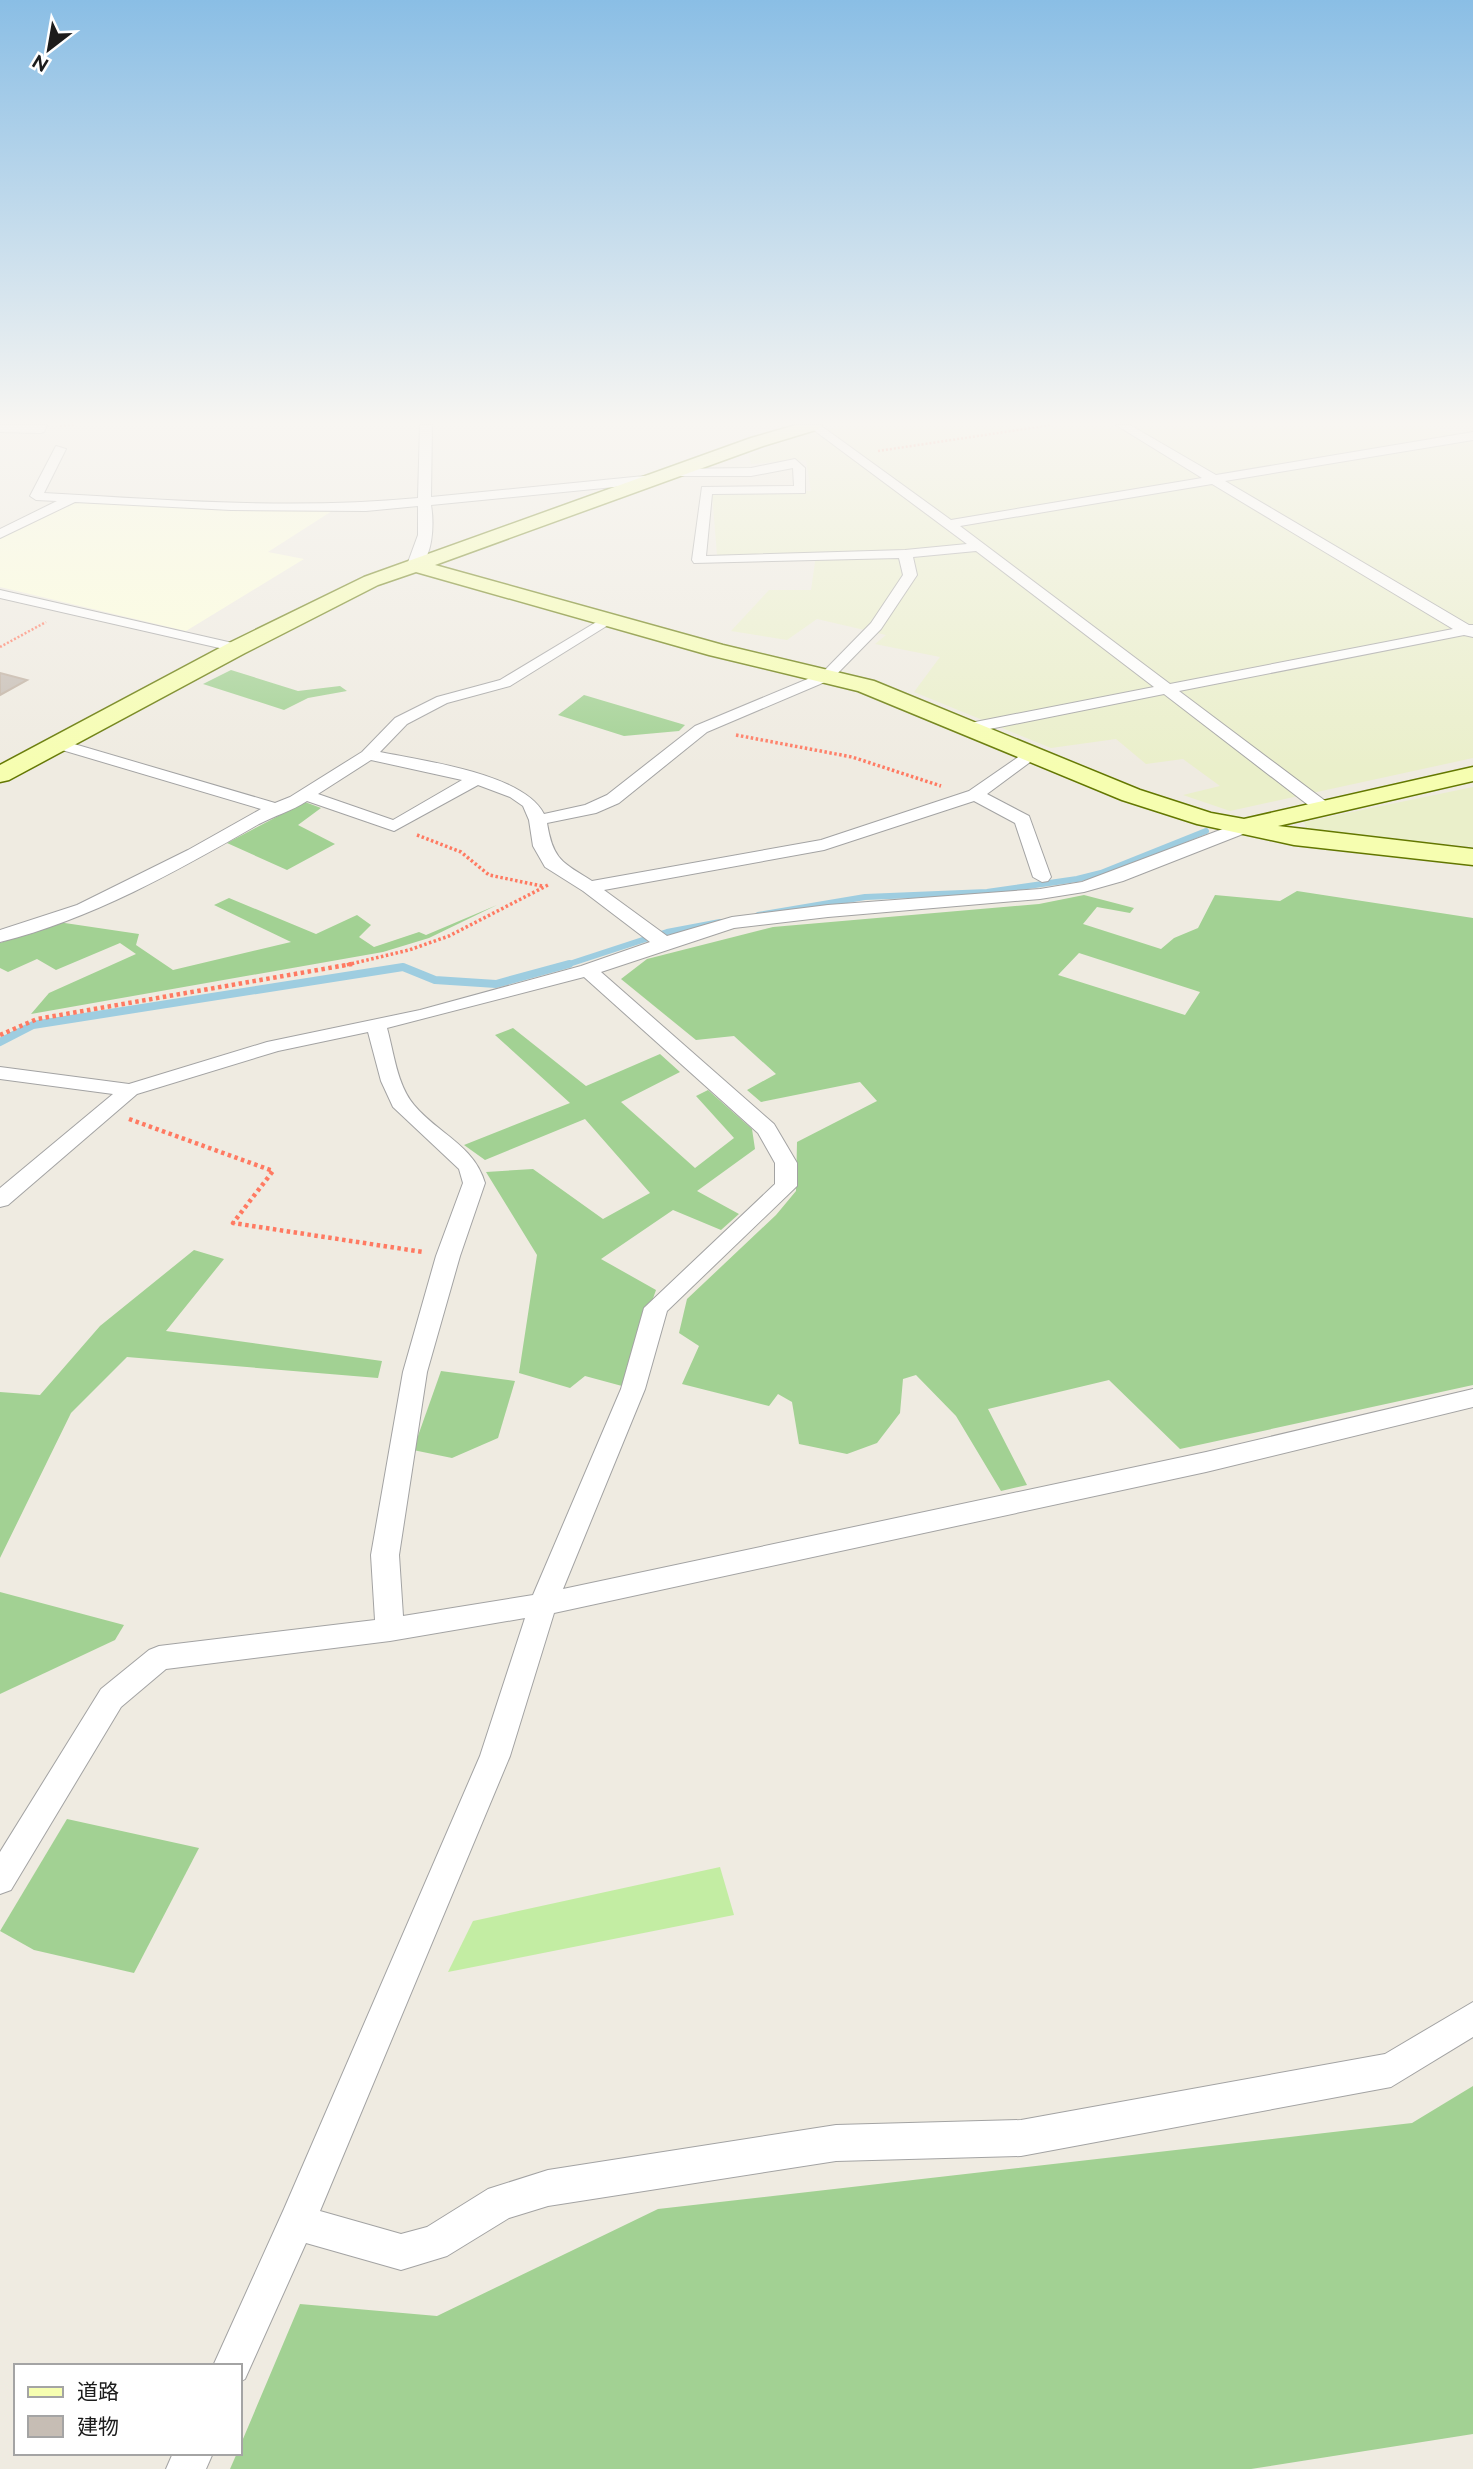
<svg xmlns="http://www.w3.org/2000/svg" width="1473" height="2469" viewBox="0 0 1473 2469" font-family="Raleway,'Noto Sans JP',sans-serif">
	<rect width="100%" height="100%" fill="#efebe1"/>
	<polygon fill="#fdffda" points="71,501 332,511 268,552 304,559 186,631 0,587 0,537"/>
	<g fill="#eaefca">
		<polygon points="845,425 1419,425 1473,437 1473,758 1230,811 1183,795 1220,786 1183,759 1146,764 1116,739 1051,748 914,692 940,657 875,644 886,635 817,619 787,640 731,631 769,590 811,590 816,555 717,555 712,493 811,491 806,460 751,464 749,455 807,433"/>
		<polygon points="1473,787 1473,847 1307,830 1304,822"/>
	</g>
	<polygon fill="#c3eda3" points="720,1867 734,1915 448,1972 473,1921"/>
	<g fill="#a2d193" fill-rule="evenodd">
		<polygon points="231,670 298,691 340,686 347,691 308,698 284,710 203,684"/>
		<polygon points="584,695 685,725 679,731 624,736 558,715"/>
		<polygon points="305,802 321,808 298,825 335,844 287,870 227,843"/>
		<path d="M1297,891L1473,918V1385L1180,1449L1109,1380L988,1409L1027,1485L1001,1491L956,1416L916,1375L903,1379L900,1413L877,1443L847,1454L799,1444L792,1402L778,1394L769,1406L682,1384L699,1346L679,1333L687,1299L776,1215L796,1191L797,1142L877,1101L860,1082L761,1102L747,1090L776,1074L734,1036L696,1040L621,979L647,959L773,927L1039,904L1084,895L1134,908L1130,913L1097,907L1083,924L1161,949L1174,938L1198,928L1215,895L1280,901ZM1079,953L1200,992L1185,1015L1058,975Z"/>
		<polygon points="229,898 316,934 357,915 371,925 359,937 374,947 419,932 426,935 497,905 429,938 383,952 31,1014 49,993 136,954 120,943 56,970 37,959 8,972 0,968 0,943 58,922 139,934 136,945 173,970 291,942 214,905"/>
		<polygon points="513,1028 586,1086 660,1054 680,1072 621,1102 695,1168 734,1138 696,1096 708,1090 752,1129 755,1149 697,1191 739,1214 721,1230 673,1210 601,1259 656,1290 622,1386 585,1376 570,1388 519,1373 537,1255 486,1172 533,1169 603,1219 650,1193 585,1119 485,1160 464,1145 570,1103 495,1035"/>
		<polygon points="194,1250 224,1259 166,1331 382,1361 378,1378 127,1357 71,1413 0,1558 0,1392 40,1395 100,1326"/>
		<polygon points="441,1371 515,1381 498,1438 452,1458 413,1450"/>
		<polygon points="0,1592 124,1625 115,1640 0,1694"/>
		<polygon points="67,1819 199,1848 134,1973 34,1950 0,1931"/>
		<polygon points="1473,2086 1473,2434 1251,2469 230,2469 237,2453 240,2453 240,2446 300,2304 437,2316 658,2209 1412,2123"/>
	</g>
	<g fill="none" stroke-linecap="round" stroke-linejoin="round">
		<g stroke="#9ecde0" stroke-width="6">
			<polyline points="758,915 865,897 987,892 1077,879 1101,873 1206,831"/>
			<polyline points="563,966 667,932 720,922"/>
		</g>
		<polyline stroke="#9ecde0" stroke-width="8" points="0,1042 33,1025 403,967 435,980 496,984 569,964"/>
	</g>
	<polygon fill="#c6bdb4" stroke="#c1b2a3" stroke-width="2" points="0,673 27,680 0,695"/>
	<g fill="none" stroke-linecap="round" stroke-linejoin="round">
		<g stroke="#a3a3a3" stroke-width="2">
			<g id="street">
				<polygon points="0,425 47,425 44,432 40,433 0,432"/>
				<path d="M420,425H432L431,497L654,475L660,479L654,483L431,505C434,522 434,562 414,569L407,565L418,535V506L366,511L231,510L75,502L0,538V529L57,501L36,500L30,496L56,446L66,449L44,493C168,500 294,510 418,498Z"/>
				<path d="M807,425H820L951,520L1202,478L1116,425H1130L1216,475L1473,432V440L1225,481L1469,625H1473V637L1464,635L1179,691L1328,803L1330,807L1322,812L1316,811L1164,694L970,733L964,731L962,728L964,725L970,723L1154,687L976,551L913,557L917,575L881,629L832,679L707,732L619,803L596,813L547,823C553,860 562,862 592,881L821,840L969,791L1027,751H1039L1041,754L987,794L1029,816L1051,877L1048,881L1042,882L1033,877L1015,823L974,801L824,850L604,890L667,936L732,917L828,905L1040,889L1082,882L1236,824H1248L1251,828L1248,832L1123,881L1084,892L1040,899L828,917L734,928L601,972L774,1124L797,1163V1186L667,1311L645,1389L563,1589L1206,1452L1473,1389V1407L1206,1472L554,1613L510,1756L320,2211L401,2234L427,2227L488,2189L548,2170L836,2125L1021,2120L1385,2054L1473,2002V2037L1391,2087L1021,2156L836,2161L548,2206L509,2218L447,2256L401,2270L306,2243L245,2379L240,2382V2366H213L284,2209L480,1756L525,1618L390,1641L166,1669L121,1707L11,1890L0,1894V1852L101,1689L149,1650L159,1646L375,1620L371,1555L403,1372L436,1256L463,1183L459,1169L393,1107L381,1081L368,1032L278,1051L137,1094L8,1205L0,1207V1188L113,1094L0,1079V1067L129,1084L267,1042L420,1010L581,966L650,942L583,891L545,867L533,846L529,820L523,806L510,797L478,785L394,831L307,801C292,811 274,816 259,824C177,871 92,919 0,942V930L77,905L188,850L261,809L52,747L50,744L58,739L64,741L275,803L290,797L362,752L395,718L437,697L500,680L608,615L613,616L615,619L613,622L510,686L447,703L407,724L380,752C423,761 523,773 544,814L585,805L607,795L695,726L822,673L871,623L903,575L899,558L694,563L692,560L702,487L794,486L793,468L751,476H673L669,475V469L751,468L795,459L805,468V493L712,494L706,556L905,550L967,544ZM1212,484L1453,629L1170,684L960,526ZM371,760L462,780L393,820L318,794ZM584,977L758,1133L775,1163V1184L644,1308L621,1389L533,1595L403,1616L399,1555L427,1372L460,1256L485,1183C474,1145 437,1133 414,1105C397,1085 394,1053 387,1028Z"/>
				<polygon points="0,590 237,644 244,648 237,652 0,598"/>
				<polygon points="173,2453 213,2453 206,2469 166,2469"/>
			</g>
		</g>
		<g stroke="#637700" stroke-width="3">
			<polygon id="secondary" points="796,425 822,425 819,429 763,446 435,565 723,645 874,681 1140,790 1211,813 1244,819 1473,767 1473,781 1278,826 1473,849 1473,865 1294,845 1197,824 1122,800 858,691 709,655 416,572 378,585 245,653 9,780 0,782 0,765 229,643 364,577 751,438"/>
		</g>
		<g stroke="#ff7a62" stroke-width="2.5" stroke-dasharray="2 2" stroke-linecap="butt">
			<polyline points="60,426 76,425"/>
			<polyline points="878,451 1051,425"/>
			<polyline points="0,647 46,622"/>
		</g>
		<g stroke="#ff7a62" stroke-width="3.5" stroke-dasharray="2.5 2.5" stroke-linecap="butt">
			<polyline points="736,735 852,757 941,786"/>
			<polyline points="417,835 461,852 489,875 542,886"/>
			<polyline points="342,966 409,950 449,936 548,885"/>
		</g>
		<g stroke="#ff7a62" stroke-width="4.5" stroke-dasharray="3.5 3.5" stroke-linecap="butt">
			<polyline points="0,1035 37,1019 352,964"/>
			<polyline points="129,1119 273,1171 233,1223 423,1252"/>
		</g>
		<use href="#street" fill="#fff" fill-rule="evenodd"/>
		<use href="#secondary" fill="#f6feb0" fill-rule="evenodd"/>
	</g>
	<linearGradient id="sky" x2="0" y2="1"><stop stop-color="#8abee5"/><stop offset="0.55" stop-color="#f8f6f2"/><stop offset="1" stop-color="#f8f6f2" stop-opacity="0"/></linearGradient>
	<rect width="1473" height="770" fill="url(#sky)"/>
	<rect x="14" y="2364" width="228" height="91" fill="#ffffff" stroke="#a4a4a4" stroke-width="2"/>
	<rect x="28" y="2387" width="35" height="10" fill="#f6feb0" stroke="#a4a4a4" stroke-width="2"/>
	<text x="77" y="2399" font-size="21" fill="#1c1c1c">道路</text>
	<rect x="28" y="2416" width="35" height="21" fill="#c6bdb4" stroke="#a4a4a4" stroke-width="2"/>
	<text x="77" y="2434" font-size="21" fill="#1c1c1c">建物</text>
	<g transform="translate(49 49) rotate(211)" stroke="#ffffff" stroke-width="5" paint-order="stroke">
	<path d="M0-5L12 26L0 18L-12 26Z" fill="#1c1c1c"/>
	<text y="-10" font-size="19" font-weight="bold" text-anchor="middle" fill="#1c1c1c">N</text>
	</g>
</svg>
